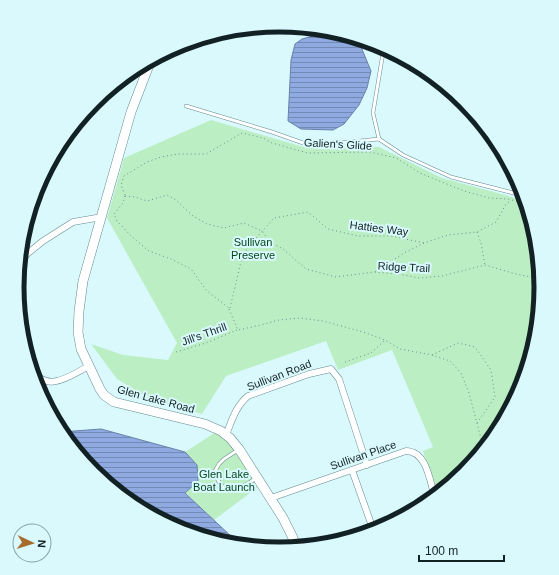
<svg xmlns="http://www.w3.org/2000/svg" width="559" height="575" viewBox="0 0 559 575" font-family="Helvetica,sans-serif">
	<defs>
		<pattern id="water-rules" width="6" height="5" patternUnits="userSpaceOnUse"><rect width="6" height="5" fill="#8eaae1"/><path d="M0 2.5h6" fill="none" stroke="#738ab6"/></pattern>
	</defs>
	<rect width="100%" height="100%" fill="#d9f9fd"/>
	<g fill="#bbefc3">
		<path d="M211,120L307,148L379,147L442,178L505,195L527,202C530,213 535,225 537,237C553,323 526,409 465,473C457,481 447,488 437,496L423,451L433,447L392,350L338,370L326,341L226,376L202,414L150,399L117,379L91,344L123,355L168,360L177,343L107,218L124,158Z"/>
		<path d="M216,432C234,440 248,470 258,487L214,520L185,492L197,465L185,452Z"/>
	</g>
	<g fill="url(#water-rules)" stroke="#6981a8">
		<polygon points="327,32 344,34 359,42 371,71 367,88 359,105 344,124 333,130 301,129 288,121 291,60 295,44 302,39"/>
		<polygon points="101,429 185,452 197,465 198,481 185,493 234,539 235,546 228,545 179,530 133,506 94,473 61,432"/>
	</g>
	<g fill="none" stroke-linecap="round" stroke-linejoin="round">
		<g stroke="#658a8f" stroke-width="4">
			<g id="lane">
				<polyline points="186,106 272,132 303,143 329,144 379,139 403,155 451,177 525,196"/>
				<polyline points="379,139 373,113 384,47"/>
				<path d="M238,450L224,459L219,464L215,471C217,481 221,488 230,491L249,483L256,478"/>
			</g>
		</g>
		<g stroke="#658a8f" stroke-width="7">
			<g id="street">
				<polyline points="19,264 27,254 43,241 73,222 102,217"/>
				<path d="M30,366C46,395 68,377 89,366"/>
				<path d="M226,435C232,420 236,406 248,396L309,374L331,369L339,379L367,465"/>
				<polyline points="352,470 374,532"/>
				<path d="M271,498L406,451C427,451 430,482 435,498"/>
			</g>
		</g>
		<g stroke="#658a8f" stroke-width="10">
			<polyline id="secondary" points="151,60 131,112 83,281 79,311 78,332 81,349 100,389 104,395 114,402 205,424 221,431 230,438 239,449 283,518 293,538 296,548"/>
		</g>
		<g stroke="#738b8e" stroke-width="1" stroke-dasharray="1 3" stroke-linecap="butt">
			<polyline points="125,195 121,185 124,176 147,162 161,157 178,154 206,154 242,133 263,138 272,143 308,153 370,152 396,158 420,173 464,191 489,198 508,199 527,204"/>
			<polyline points="125,196 135,197 147,201 167,195 176,200 193,216 207,224 224,228 244,223 262,231 270,242 283,249 306,269 336,277 374,272 399,274 419,278 442,276 485,265 516,274 541,279"/>
			<polyline points="125,196 123,203 114,214 117,221 132,237 149,251 171,259 191,269 207,291 229,308"/>
			<polyline points="477,232 481,243 485,265"/>
			<polyline points="255,241 269,242"/>
			<polyline points="375,272 404,253 424,243 448,235 477,232 496,222 506,204 510,201"/>
			<polyline points="230,308 242,257 249,246 274,218 308,212 328,229 358,236 391,236 424,243"/>
			<polyline points="229,309 238,330 261,325 279,320 300,318 323,321 363,332 385,340 400,349 432,355 450,361 461,373 469,393 484,450"/>
			<polyline points="176,352 206,343 237,330"/>
			<polyline points="432,355 458,343 475,347 491,370 495,397 477,423"/>
			<polyline points="345,362 371,353 385,340"/>
			<polyline points="481,439 490,443"/>
		</g>
		<use href="#lane" stroke="#fff" stroke-width="3"/>
		<use href="#street" stroke="#fff" stroke-width="6"/>
		<use href="#secondary" stroke="#fff" stroke-width="9"/>
	</g>
	<g text-anchor="middle" dominant-baseline="central" stroke-width="4" stroke-linejoin="round" paint-order="stroke">
		<g font-size="11" fill="#122123" stroke="#d9f9fd">
			<text transform="translate(338 144) rotate(3)">Galien's Glide</text>
			<text transform="translate(379 228) rotate(7)">Hatties Way</text>
			<text transform="translate(404 267) rotate(3)">Ridge Trail</text>
			<text transform="translate(204 334) rotate(-20)">Jill's Thrill</text>
			<text transform="translate(279 375) rotate(-21)">Sullivan Road</text>
			<text transform="translate(156 399) rotate(15)">Glen Lake Road</text>
			<text transform="translate(363 455) rotate(-19)">Sullivan Place</text>
		</g>
		<g font-size="11" fill="#05471d" stroke="#d9f9fd">
			<text x="253" y="242">Sullivan<tspan x="253" dy="13">Preserve</tspan></text>
			<text x="224" y="474">Glen Lake<tspan x="224" dy="13">Boat Launch</tspan></text>
		</g>
	</g>
	<path d="M0 0H559V575H0ZM24 287a255 255 0 1 1 510 0a255 255 0 1 1-510 0Z" fill="#d9f9fd" fill-rule="evenodd"/>
	<path fill="none" stroke="#122123" stroke-width="5" d="M24 287a255 255 0 1 1 510 0a255 255 0 1 1-510 0Z"/>
	<g transform="translate(32 543) rotate(94)"><circle r="19" fill="#d9f9fd" stroke="#89a3a6"/>
	<path d="M0-3L7 15L0 10L-7 15Z" fill="#a76c2d"/>
	<text y="-6" font-size="11" font-weight="bold" text-anchor="middle" fill="#122123">N</text>
	</g>
	<path d="M419 555v6h85v-6" fill="none" stroke="#122123" stroke-width="2"/>
	<text x="425" y="555" font-size="12" fill="#122123" stroke="#d9f9fd" stroke-width="3" paint-order="stroke">100 m</text>
</svg>
